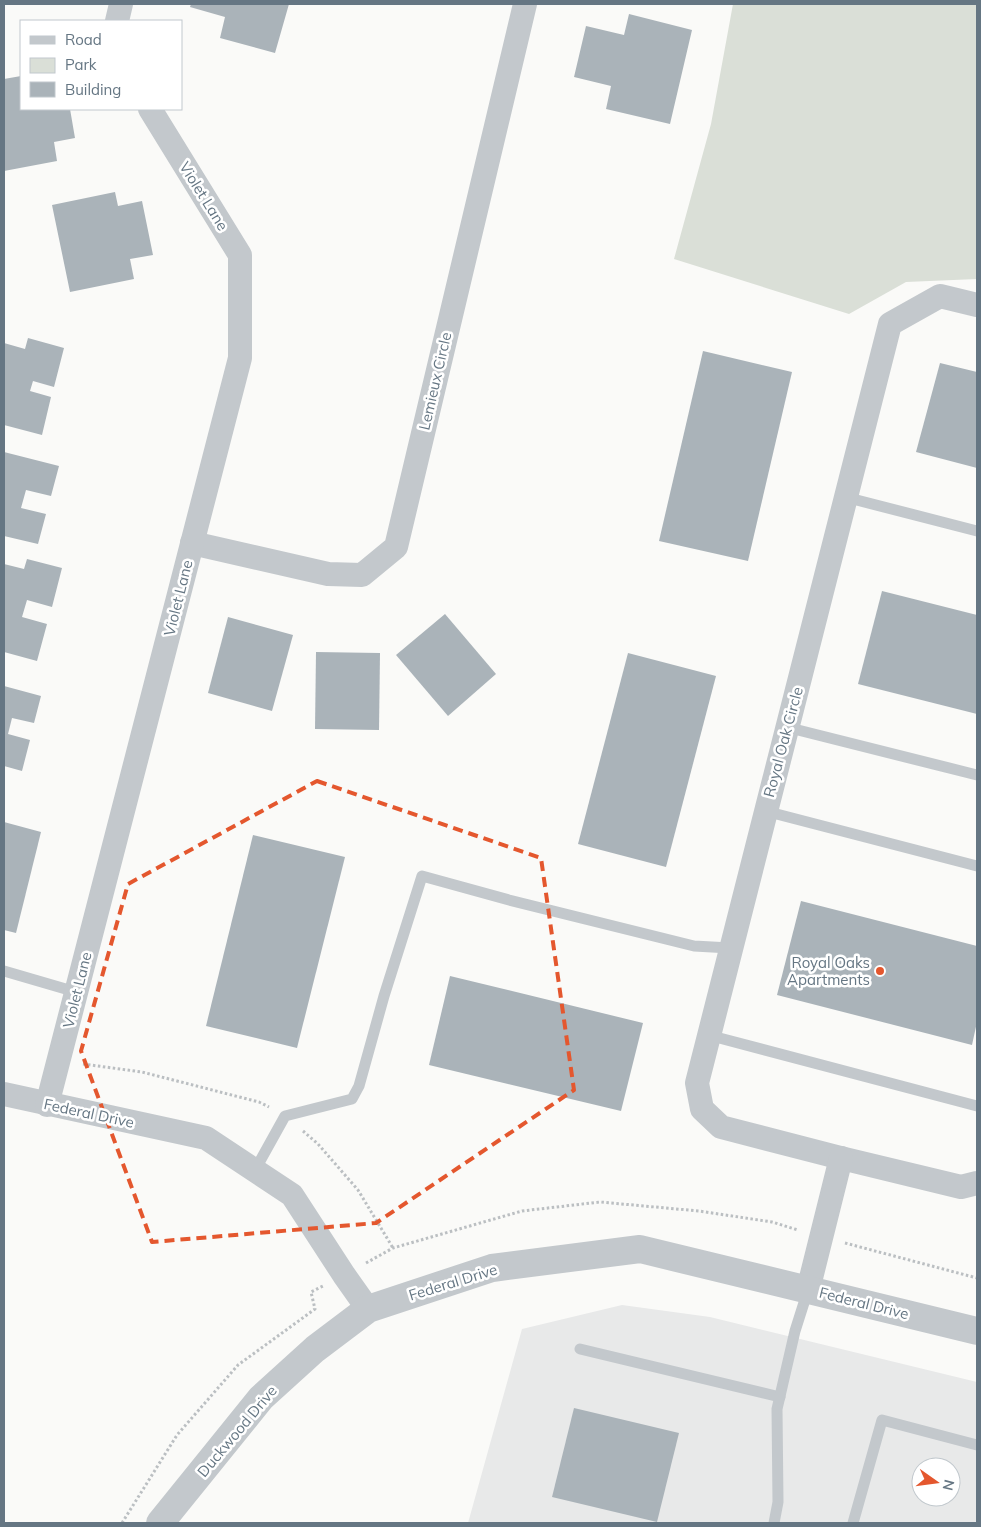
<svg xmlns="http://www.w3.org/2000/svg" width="981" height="1527" viewBox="0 0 981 1527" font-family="Mulish,sans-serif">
	<rect width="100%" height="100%" fill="#fafaf8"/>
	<path fill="#e8e9e9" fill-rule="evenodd" d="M622,1305L710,1317L977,1382V1523H468L522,1329ZM921,1467H951V1497H921Z"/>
	<polygon fill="#dadfd7" points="733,4 977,4 977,279 906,282 849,314 674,259 711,124"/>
	<g fill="#aab3b9">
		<polygon points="191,4 289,4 275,53 220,38 225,17 190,7"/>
		<polygon points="629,14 692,30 670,124 606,109 611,86 574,77 586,26 624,35"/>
		<polygon points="21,76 21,109 70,109 75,138 54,142 57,161 4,171 4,79"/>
		<polygon points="115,192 118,206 142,201 153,255 130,259 134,279 70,292 52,205"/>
		<polygon points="28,338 64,348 54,387 33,381 30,391 51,397 42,435 4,425 4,343 25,349"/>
		<polygon points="703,351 792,372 748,561 659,541"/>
		<polygon points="940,363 977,372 977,468 916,452"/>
		<polygon points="4,452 59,466 51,496 26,490 21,508 46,514 38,544 4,536"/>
		<polygon points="27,559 62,568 52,607 27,600 22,617 47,624 37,661 4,652 4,564 24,569"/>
		<polygon points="882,591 977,615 977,714 858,684"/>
		<polygon points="445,614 496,674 448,716 396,655"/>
		<polygon points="228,617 293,635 272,711 208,693"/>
		<polygon points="316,652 380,653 379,730 315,729"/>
		<polygon points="628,653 716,676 666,867 578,844"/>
		<polygon points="4,686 41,696 34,723 12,718 8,734 30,740 22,771 4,766"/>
		<polygon points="4,822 41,832 16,933 4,930"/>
		<polygon points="253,835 345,857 297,1048 206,1026"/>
		<polygon points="801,901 977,946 977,1022 972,1045 777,995"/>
		<polygon points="450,976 643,1023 621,1111 429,1065"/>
		<polygon points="574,1408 679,1433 657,1522 552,1497"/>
	</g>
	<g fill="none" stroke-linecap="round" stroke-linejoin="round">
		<g stroke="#bbbfc2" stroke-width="3" stroke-dasharray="2.5 2.5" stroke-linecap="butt">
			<polyline points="83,1064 142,1072 259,1102 269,1107"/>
			<polyline points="303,1131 318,1144 358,1190 393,1248"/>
			<polyline points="845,1243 977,1278"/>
			<polyline points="366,1263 393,1248 522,1211 600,1202 699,1211 772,1222 798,1230"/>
			<polyline points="122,1523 177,1435 238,1365 315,1309 311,1292 323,1286"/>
		</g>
		<g stroke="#c3c8cc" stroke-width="11">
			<polyline points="845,497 977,531"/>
			<polyline points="786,727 977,775"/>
			<polyline points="765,811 977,866"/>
			<polyline points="4,971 76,992"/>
			<polyline points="708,1035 977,1106"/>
			<polyline points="255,1170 285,1116 352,1099 359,1086 384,996 422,876 509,900 694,946 730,948"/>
			<polyline points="580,1349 780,1397"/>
			<polyline points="774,1523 778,1502 777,1409 795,1331 808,1290"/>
			<polyline points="853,1523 882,1420 977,1445"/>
		</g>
		<g stroke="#c3c8cc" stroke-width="24">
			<polyline points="117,21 121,4"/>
			<polyline points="977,305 940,296 890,324 697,1083 702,1109 721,1127 841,1158 961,1187 977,1183"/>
			<polyline points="192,543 328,574 362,575 396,547 525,4"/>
			<polyline points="4,1094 206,1138 292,1195 344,1275 368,1309"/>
			<polyline points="47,1105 240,358 240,255 150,109"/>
			<polyline points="808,1290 841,1158"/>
		</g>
		<polyline stroke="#c3c8cc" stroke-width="28" points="160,1523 261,1398 315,1349 368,1309 492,1268 640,1249 977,1331"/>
	</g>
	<path fill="none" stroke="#e4572e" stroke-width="4" stroke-dasharray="10 6" stroke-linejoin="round" d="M317,781L541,858L574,1090L376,1223L152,1242L81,1051L128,884Z"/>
	<circle fill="#e4572e" stroke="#fff" stroke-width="2" cx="880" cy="971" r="5"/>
	<g text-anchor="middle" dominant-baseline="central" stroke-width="5" stroke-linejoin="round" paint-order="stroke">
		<g font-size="15" fill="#657683" stroke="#fff">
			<text transform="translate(204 196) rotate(58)">Violet Lane</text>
			<text transform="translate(435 381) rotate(-77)">Lemieux Circle</text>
			<text transform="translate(178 598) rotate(-76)">Violet Lane</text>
			<text transform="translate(783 742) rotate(-75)">Royal Oak Circle</text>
			<text transform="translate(77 990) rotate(-76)">Violet Lane</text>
			<text transform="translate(89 1113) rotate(12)">Federal Drive</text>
			<text transform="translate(453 1282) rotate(-17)">Federal Drive</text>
			<text transform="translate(864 1303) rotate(14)">Federal Drive</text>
			<text transform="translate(237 1431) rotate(-50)">Duckwood Drive</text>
		</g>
		<g font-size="15" fill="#657683" stroke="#fff" text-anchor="end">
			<text x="870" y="962">Royal Oaks<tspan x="870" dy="17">Apartments</tspan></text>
		</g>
	</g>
	<rect width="981" height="1527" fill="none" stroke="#657683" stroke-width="10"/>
	<rect x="20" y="20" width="162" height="90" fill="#ffffff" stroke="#c1c8cd"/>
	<rect x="30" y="36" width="25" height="8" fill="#c3c8cc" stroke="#c1c8cd"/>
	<text x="65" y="45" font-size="15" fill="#657683">Road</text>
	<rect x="30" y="58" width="25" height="15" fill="#dadfd7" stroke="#c1c8cd"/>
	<text x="65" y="70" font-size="15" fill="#657683">Park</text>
	<rect x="30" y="82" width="25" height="15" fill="#aab3b9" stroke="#c1c8cd"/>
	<text x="65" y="95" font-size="15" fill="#657683">Building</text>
	<g transform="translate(936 1482) rotate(104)"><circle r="24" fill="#ffffff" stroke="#c1c8cd"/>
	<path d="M0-4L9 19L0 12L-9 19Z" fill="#e4572e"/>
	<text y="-8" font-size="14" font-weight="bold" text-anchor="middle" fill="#657683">N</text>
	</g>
</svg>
